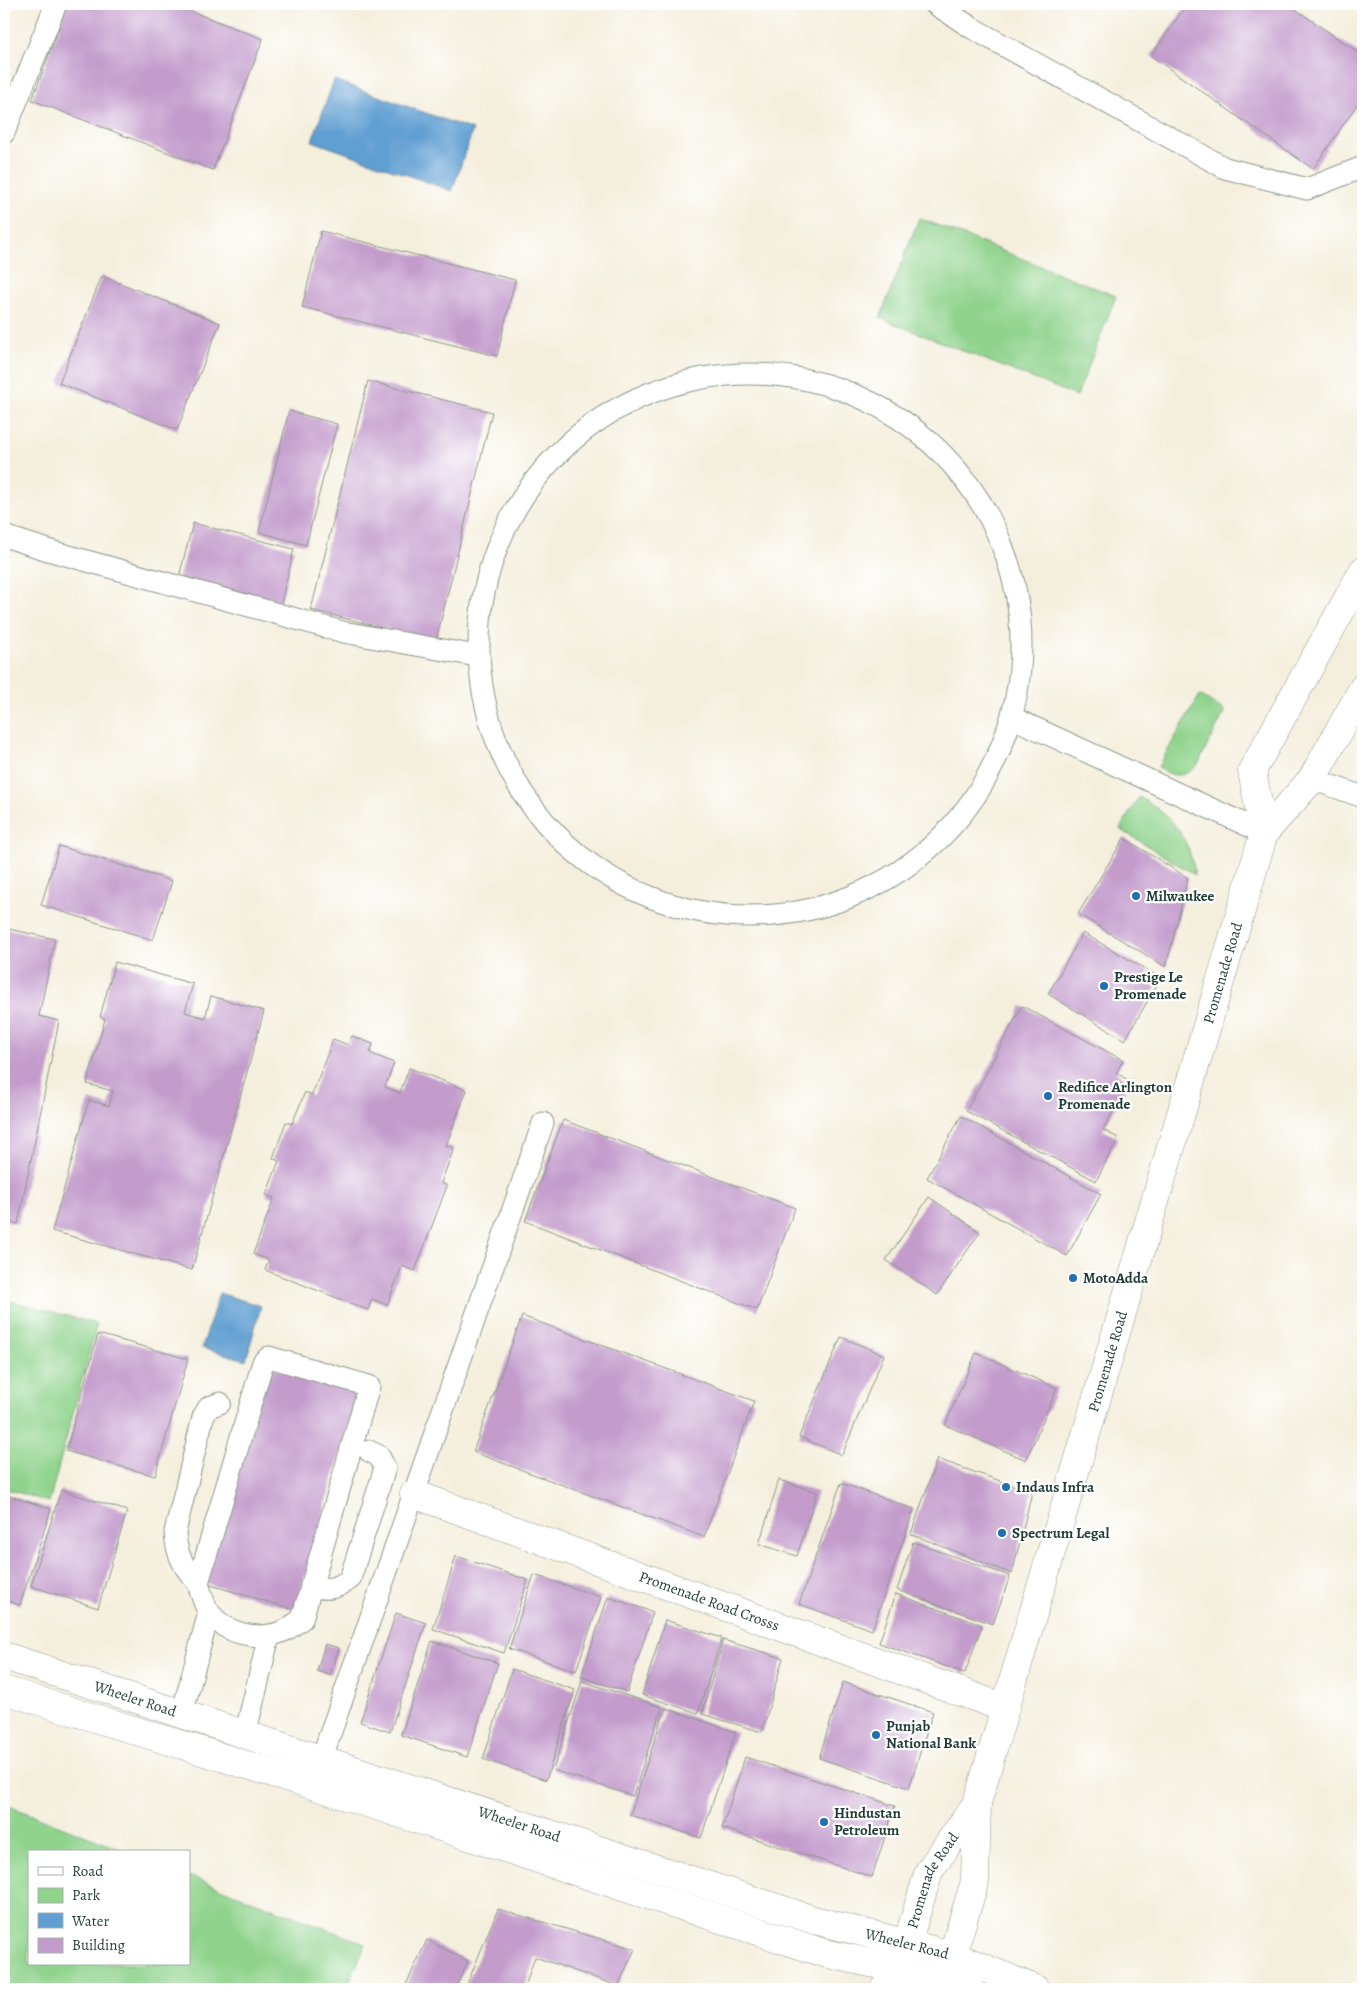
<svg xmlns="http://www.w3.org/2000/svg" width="1367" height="1993" viewBox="0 0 1367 1993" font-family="Alegreya,serif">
	<rect width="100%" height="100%" fill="#fff"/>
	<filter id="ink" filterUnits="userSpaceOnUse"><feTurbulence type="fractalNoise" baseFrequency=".02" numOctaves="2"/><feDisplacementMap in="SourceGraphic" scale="10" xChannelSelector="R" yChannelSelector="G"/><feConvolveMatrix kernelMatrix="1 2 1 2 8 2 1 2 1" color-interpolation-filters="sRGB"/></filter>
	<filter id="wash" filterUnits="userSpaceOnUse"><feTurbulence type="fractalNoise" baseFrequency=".0096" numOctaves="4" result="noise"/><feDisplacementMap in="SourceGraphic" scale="20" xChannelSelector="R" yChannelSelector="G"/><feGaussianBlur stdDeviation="1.12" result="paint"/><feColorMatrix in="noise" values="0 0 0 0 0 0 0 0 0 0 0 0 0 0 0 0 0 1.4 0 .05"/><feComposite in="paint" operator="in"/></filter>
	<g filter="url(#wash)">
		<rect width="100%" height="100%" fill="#f4efdd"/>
		<g fill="#8fd38c" stroke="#578860">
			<polygon points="919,218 1116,296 1077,396 880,318"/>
			<path d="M1200,695L1225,711L1198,764C1186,778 1173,778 1158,767Z"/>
			<path d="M1139,797C1173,816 1189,837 1195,875L1120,829Z"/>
			<polygon points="11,1301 97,1324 49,1502 4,1488 4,1335"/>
			<polygon points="4,1804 127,1852 29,1852 29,1964 189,1964 189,1876 366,1944 346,1989 4,1989"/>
		</g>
		<g fill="#619fd2" stroke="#406e83">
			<polygon points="334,80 473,130 452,191 312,141"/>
			<polygon points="219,1293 261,1306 246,1360 202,1348"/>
		</g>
		<g id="blocks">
			<g fill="#c39ccc">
				<polygon points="68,4 172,4 263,39 213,170 32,100"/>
				<polygon points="1187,4 1288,4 1363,56 1363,96 1313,169 1151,56"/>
				<polygon points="321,231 515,280 497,356 302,307"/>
				<polygon points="102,276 220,323 177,430 59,383"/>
				<polygon points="368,381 492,412 436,641 311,610"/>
				<polygon points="289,411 337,424 306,545 259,532"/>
				<polygon points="193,523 294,549 280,607 178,581"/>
				<polygon points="1124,838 1188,878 1166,967 1078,914"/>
				<polygon points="59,846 172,881 153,940 41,905"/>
				<polygon points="4,928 55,939 39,1016 59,1021 18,1224 4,1221"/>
				<polygon points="1083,933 1161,978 1125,1040 1048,994"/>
				<polygon points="115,962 193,984 185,1012 205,1018 211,996 264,1011 192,1270 52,1231 89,1100 109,1106 113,1091 87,1084 105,1019 100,1017"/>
				<polygon points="1022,1006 1123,1060 1116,1073 1130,1081 1103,1130 1118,1138 1096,1181 966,1111"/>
				<polygon points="352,1036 373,1044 370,1053 394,1063 385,1087 400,1093 409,1068 467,1090 446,1145 454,1148 441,1183 447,1186 415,1271 402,1266 387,1305 372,1299 368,1310 265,1270 269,1260 253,1254 274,1198 266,1195 279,1161 273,1158 286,1122 292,1124 305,1092 312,1095 333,1039 348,1045"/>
				<polygon points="961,1116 1101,1194 1067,1256 927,1178"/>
				<polygon points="563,1120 795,1208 757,1310 525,1221"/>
				<polygon points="929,1197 980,1232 937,1295 886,1260"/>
				<polygon points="522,1316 754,1401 704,1537 473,1452"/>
				<polygon points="98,1334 188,1359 155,1476 66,1451"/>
				<polygon points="841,1337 884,1355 842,1455 799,1437"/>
				<polygon points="976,1353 1057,1388 1026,1460 945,1425"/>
				<polygon points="268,1366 358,1393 295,1610 204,1583"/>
				<polygon points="937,1459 1032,1492 1012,1574 911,1534"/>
				<polygon points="779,1480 817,1492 797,1556 759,1544"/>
				<polygon points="841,1483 914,1509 872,1630 799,1604"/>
				<polygon points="61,1490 127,1511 98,1608 31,1586"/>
				<polygon points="4,1494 51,1509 20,1605 4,1600"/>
				<polygon points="913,1542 1010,1576 993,1624 897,1590"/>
				<polygon points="456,1556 528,1580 504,1653 433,1629"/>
				<polygon points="534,1575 601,1597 576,1671 509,1649"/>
				<polygon points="896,1594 982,1625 965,1673 879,1643"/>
				<polygon points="608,1597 653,1612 627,1692 581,1677"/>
				<polygon points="396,1613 426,1623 390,1732 360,1722"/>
				<polygon points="665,1620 722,1638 698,1713 642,1695"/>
				<polygon points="723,1640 783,1658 762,1732 702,1714"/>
				<polygon points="432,1641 498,1663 467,1757 401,1735"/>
				<polygon points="325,1644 339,1648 330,1675 317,1671"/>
				<polygon points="512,1669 575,1690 546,1780 483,1759"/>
				<polygon points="582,1681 662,1707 633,1796 553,1770"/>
				<polygon points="843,1682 933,1712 909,1788 819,1758"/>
				<polygon points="665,1708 736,1732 701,1838 630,1815"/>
				<polygon points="745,1757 895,1806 872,1877 722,1828"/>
				<polygon points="498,1909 635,1949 618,1986 535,1957 524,1989 465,1989"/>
				<polygon points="427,1940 468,1961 455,1989 404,1989"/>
			</g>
		</g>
	</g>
	<g filter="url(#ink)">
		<use href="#blocks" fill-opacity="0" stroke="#8a9688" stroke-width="1"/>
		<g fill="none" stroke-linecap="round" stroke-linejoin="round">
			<g stroke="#8a9688" stroke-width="23">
				<g id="service">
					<polyline points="935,4 972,28 1225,168 1307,189 1363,167"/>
					<polyline points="4,133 56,4"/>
					<circle cx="750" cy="645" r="271"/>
					<polyline points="4,536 51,551 343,632 477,656"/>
					<polyline points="1013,718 1264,833"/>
					<polyline points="1312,779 1363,797"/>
					<path d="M269,1357L369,1386L302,1619C296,1623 291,1627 286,1630C260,1642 226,1635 209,1612C203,1603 201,1592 198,1583L263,1362Z"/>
					<path d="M198,1583C183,1567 176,1553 175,1532L203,1417L209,1407L220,1403"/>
					<path d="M311,1585C326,1591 337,1589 350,1579L385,1468L379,1456L369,1451"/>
					<polyline points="182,1714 209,1612"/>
					<polyline points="245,1735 269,1636"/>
					<polyline points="321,1760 543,1123"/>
				</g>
			</g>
			<g stroke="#8a9688" stroke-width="29">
				<g id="minor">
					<path id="s1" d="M414,1494L1005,1708"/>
				</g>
			</g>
			<g stroke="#8a9688" stroke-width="29">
				<polyline id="tertiary" points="884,1989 898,1969"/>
			</g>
			<g stroke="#8a9688" stroke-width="29">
				<g id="secondary">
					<polyline points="1264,833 1252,771 1363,571"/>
					<path id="s2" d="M4,1656L814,1920L952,1955L1035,1989"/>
					<polyline points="4,1690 325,1789 824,1953 945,1979 970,1989"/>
					<path id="s3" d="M901,1963L929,1871L977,1803"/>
					<path id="s4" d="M945,1979L975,1881L977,1803L1264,833L1312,779L1363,688"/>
				</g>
			</g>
			<use href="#service" stroke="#fff" stroke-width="21"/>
			<use href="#minor" stroke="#fff" stroke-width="28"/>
			<use href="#tertiary" stroke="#fff" stroke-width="28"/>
			<use href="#secondary" stroke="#fff" stroke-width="28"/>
		</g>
	</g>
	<g fill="#1f6fb2" stroke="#fff" stroke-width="2">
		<circle cx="1136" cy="896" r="5"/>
		<circle cx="1104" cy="986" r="5"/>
		<circle cx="1048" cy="1096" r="5"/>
		<circle cx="1073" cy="1278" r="5"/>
		<circle cx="1006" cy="1487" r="5"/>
		<circle cx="1002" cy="1533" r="5"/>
		<circle cx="876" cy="1735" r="5"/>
		<circle cx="824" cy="1822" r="5"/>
	</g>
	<g text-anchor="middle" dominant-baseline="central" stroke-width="4.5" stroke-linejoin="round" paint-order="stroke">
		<g font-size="15" font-weight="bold" fill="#1f3d34" stroke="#fff" text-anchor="start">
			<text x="1146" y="896">Milwaukee</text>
			<text x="1114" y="977">Prestige Le<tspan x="1114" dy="17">Promenade</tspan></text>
			<text x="1058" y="1087">Redifice Arlington<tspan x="1058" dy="17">Promenade</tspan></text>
			<text x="1083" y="1278">MotoAdda</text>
			<text x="1016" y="1487">Indaus Infra</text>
			<text x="1012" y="1533">Spectrum Legal</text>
			<text x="886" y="1726">Punjab<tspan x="886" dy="17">National Bank</tspan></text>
			<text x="834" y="1813">Hindustan<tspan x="834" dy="17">Petroleum</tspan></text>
		</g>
		<g font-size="15" fill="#1f3d34" stroke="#fff">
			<text stroke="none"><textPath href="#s4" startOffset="1046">Promenade Road</textPath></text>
			<text stroke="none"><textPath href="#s4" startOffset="641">Promenade Road</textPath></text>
			<text stroke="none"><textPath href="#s1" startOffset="314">Promenade Road Crosss</textPath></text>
			<text stroke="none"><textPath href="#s2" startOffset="138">Wheeler Road</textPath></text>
			<text stroke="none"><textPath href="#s2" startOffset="542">Wheeler Road</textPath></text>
			<text stroke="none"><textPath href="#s3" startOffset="89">Promenade Road</textPath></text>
			<text stroke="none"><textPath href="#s2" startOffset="948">Wheeler Road</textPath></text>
		</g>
	</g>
	<rect width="1367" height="1993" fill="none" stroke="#fff" stroke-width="20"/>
	<rect x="28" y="1850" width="162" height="115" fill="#ffffff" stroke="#a5b1ae"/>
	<rect x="38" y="1867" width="25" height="8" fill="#ffffff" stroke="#a5b1ae"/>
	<text x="72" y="1876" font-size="15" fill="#1f3d34">Road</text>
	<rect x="38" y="1888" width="25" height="15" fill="#8fd38c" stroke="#a5b1ae"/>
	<text x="72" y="1900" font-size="15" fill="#1f3d34">Park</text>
	<rect x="38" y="1913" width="25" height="15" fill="#619fd2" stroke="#a5b1ae"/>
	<text x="72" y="1926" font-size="15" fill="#1f3d34">Water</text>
	<rect x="38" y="1938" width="25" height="15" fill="#c39ccc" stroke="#a5b1ae"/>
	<text x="72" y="1950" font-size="15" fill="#1f3d34">Building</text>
</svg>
